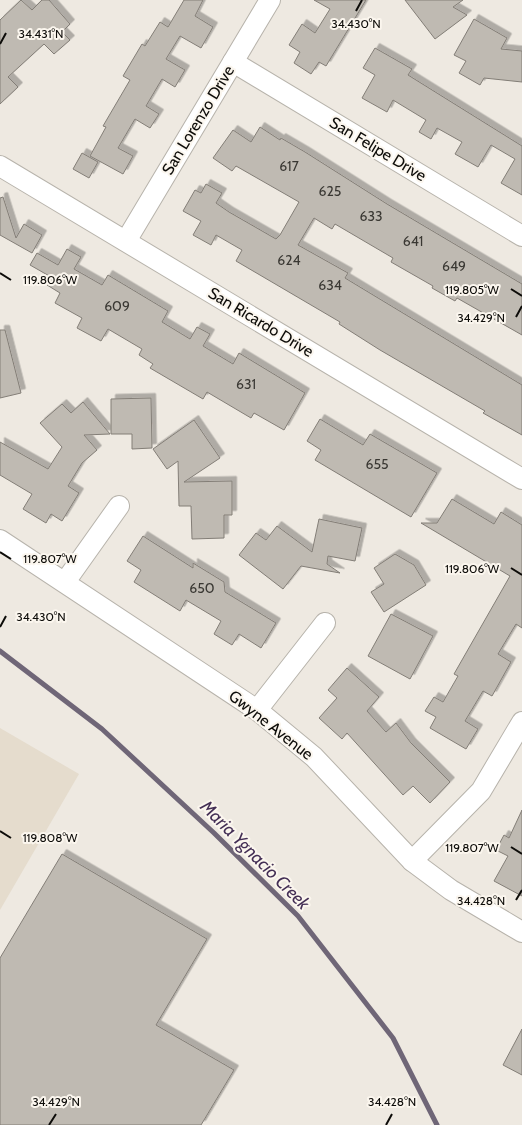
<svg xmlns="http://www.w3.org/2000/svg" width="522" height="1125" viewBox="0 0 522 1125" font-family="Cabin,sans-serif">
	<defs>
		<filter id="shadow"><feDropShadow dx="4.5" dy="-4.5" stdDeviation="0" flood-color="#0004"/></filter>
	</defs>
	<rect width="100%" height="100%" fill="#eee9e1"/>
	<polygon fill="#e5dccd" points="0,728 79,774 0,910"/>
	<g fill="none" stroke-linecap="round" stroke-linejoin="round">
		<polyline stroke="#6f6677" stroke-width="5" points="0,651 102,729 214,833 298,916 393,1038 437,1125"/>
	</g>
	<g fill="#bfbab2" stroke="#837e77" filter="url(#shadow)">
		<polygon points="21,0 32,10 42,0 49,0 70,24 62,32 70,40 54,54 44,44 8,77 18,87 0,104 0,20"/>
		<polygon points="184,0 203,0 195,16 213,27 201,48 180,36 166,59 185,70 175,87 162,79 146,106 159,114 150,128 135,119 118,148 133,156 123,174 90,156 106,127 103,126 130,80 123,76 142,44 145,46 160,22 168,27"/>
		<polygon points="314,0 366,0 326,66 319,62 311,74 294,63 300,52 289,45 302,24 315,33 330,9"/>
		<polygon points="405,0 463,0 453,7 467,15 435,39"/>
		<polygon points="474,19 507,38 501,49 522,51 522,82 484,78 480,85 459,73 466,61 454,55"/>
		<polygon points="375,48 412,69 408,75 522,146 522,195 501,183 515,159 491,145 478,167 455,154 462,142 437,128 431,139 419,132 426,120 393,100 387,112 362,98 375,75 363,68"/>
		<polygon points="260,127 280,140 281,138 305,152 387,204 522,284 522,335 457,298 455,301 432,288 433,286 391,262 393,258 335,224 332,229 314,218 298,245 348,273 345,278 522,385 522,435 483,413 485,411 380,350 339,324 340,322 236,261 242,250 216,235 211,245 193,235 201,221 183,211 195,190 201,193 206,184 222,193 216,203 229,212 276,239 280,235 299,202 236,166 232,171 213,158 233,130 251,142"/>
		<polygon points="82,153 98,162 89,178 73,169"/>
		<polygon points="3,197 16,238 24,224 42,235 32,253 0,235 0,198"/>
		<polygon points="67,249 81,257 74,269 102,285 108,275 168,311 162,322 190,339 197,327 210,334 203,346 233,364 239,353 305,393 284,430 254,413 251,418 207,392 203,399 150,368 153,364 139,355 142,349 108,329 101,341 77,328 82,318 55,303 60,293 47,285 51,277 30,265 37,253 58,265"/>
		<polygon points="0,330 5,330 21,393 0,398"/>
		<polygon points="151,398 152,448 132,449 132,434 111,434 111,399"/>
		<polygon points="83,402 110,434 84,435 97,450 82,463 68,486 79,493 62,521 51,514 46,523 23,509 32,494 0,475 0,442 48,469 62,447 40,423 62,404 71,413"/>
		<polygon points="320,419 363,445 370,434 437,473 411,517 315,460 321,450 307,441"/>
		<polygon points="194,420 220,458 184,482 232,481 232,515 224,515 224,538 192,539 191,506 179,506 178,461 167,469 153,449"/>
		<polygon points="452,499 494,524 501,512 522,525 522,628 516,624 498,654 511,662 492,696 483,691 465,721 478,729 466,749 430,728 436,717 425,711 434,697 443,702 458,676 454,674 510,576 421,523 437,523"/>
		<polygon points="319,519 362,528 355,561 328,556 327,564 340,573 301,566 283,589 239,555 256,533 266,540 277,526 312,552"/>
		<polygon points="143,536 193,568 193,563 224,582 225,592 276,623 261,648 239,634 232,645 214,634 221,621 186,600 180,611 134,582 141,570 127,561"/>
		<polygon points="395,554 414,565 426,585 384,612 371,592 384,584 374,568"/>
		<polygon points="391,614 433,636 410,679 368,656"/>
		<polygon points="347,668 379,697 367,711 386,732 396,723 411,743 450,782 430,803 413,786 403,795 347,733 342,739 319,718 337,698 328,690"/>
		<polygon points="522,810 522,896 494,881 508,856 496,850 504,835 509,838"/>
		<polygon points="62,854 207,939 156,1025 234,1070 201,1125 0,1125 0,958"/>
		<polygon points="522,1029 522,1075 503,1065"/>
	</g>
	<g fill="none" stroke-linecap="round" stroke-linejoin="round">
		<g stroke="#b7b3ab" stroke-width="22">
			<g id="street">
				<polyline points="233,62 522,236"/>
				<polyline points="0,166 522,479"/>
				<polyline points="126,241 270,0"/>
				<polyline points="0,540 257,710 314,757 412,861 451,890 522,932"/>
				<polyline points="65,582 119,506"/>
				<polyline points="257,710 325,623"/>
				<polyline points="412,861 481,791 522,722"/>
			</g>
		</g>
		<use href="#street" stroke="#fff" stroke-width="20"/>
	</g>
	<path fill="none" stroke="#0d0c09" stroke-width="2" d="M356,11L362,0M0,44L6,33M0,273L11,280M511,289L522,296M516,317L522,306M0,552L11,559M511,568L522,575M0,627L6,616M0,831L11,838M511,847L522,854M516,900L522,890M49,1125L56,1114M386,1125L392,1114"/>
	<g text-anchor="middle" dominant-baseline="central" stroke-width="4" stroke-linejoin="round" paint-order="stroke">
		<g font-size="14" fill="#3a3833">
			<text x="289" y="166">617</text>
			<text x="330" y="191">625</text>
			<text x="371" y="216">633</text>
			<text x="413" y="241">641</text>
			<text x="289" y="260">624</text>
			<text x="454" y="266">649</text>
			<text x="330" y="285">634</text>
			<text x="117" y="306">609</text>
			<text x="246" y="384">631</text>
			<text x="377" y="464">655</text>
			<text x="202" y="588">650</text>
		</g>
		<g font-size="16" fill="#0d0c09" stroke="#fbf6ee">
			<text transform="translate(198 120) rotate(-59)">San Lorenzo Drive</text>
			<text transform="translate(378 149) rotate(31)">San Felipe Drive</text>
			<text transform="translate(261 322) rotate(31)">San Ricardo Drive</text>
			<text transform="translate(271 725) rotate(38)">Gwyne Avenue</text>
		</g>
		<g font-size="18" font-style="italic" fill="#442f55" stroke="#fbf6ee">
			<text transform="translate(255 855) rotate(45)">Maria Ygnacio Creek</text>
		</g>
	</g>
	<g font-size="12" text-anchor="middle" fill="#0d0c09" stroke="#fbf6ee" stroke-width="4" stroke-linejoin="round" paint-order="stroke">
		<text x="356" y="28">34.430°N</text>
		<text x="41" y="38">34.431°N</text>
		<text x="50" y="284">119.806°W</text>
		<text x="472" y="294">119.805°W</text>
		<text x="481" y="322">34.429°N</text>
		<text x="50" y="563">119.807°W</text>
		<text x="472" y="573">119.806°W</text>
		<text x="41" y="621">34.430°N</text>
		<text x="50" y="842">119.808°W</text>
		<text x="472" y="852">119.807°W</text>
		<text x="481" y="905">34.428°N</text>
		<text x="56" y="1106">34.429°N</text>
		<text x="392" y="1106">34.428°N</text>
	</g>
</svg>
